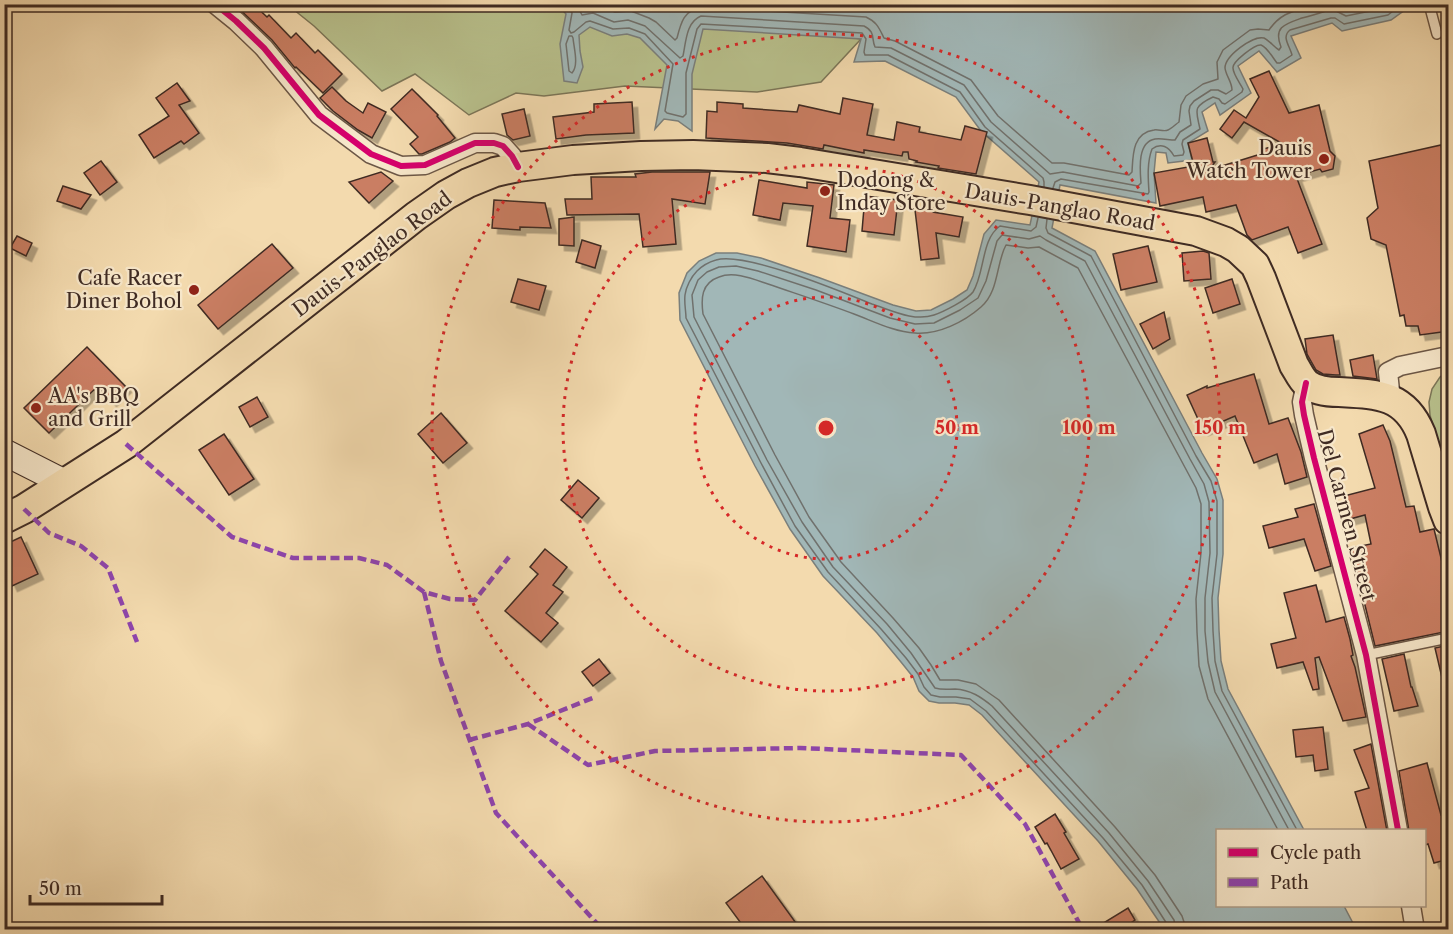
<svg xmlns="http://www.w3.org/2000/svg" width="1453" height="934" viewBox="0 0 1453 934" font-family="'Libre Caslon Text',serif">
	<defs>
		<filter id="shadow"><feDropShadow dx="5.5" dy="5.5" stdDeviation="0" flood-color="#0004"/></filter>
	</defs>
	<rect width="100%" height="100%" fill="#f3daae"/>
	<filter id="stains"><feTurbulence type="fractalNoise" baseFrequency=".00333" numOctaves="4"/><feColorMatrix values="0 0 0 0 .2 0 0 0 0 .09 0 0 0 0 .02 0 0 0 .5 -.17"/></filter>
	<radialGradient id="worn" r=".72"><stop offset=".6" stop-color="#630" stop-opacity="0"/><stop offset="1" stop-color="#630" stop-opacity=".3"/></radialGradient>
	<g fill="#b8c08c" stroke="#7c7658" stroke-width="1.5">
		<polygon points="641,4 861,39 821,82 757,92 625,86 544,96 516,93 469,115 415,74 382,91 314,26 288,5"/>
		<polygon points="1448,371 1448,488 1430,415 1429,402 1432,389 1440,377"/>
	</g>
	<polygon fill="#a1b7b7" stroke="#7a7f7c" stroke-width="1.5" points="558,5 1409,5 1409,7 1391,20 1342,31 1332,23 1291,36 1301,58 1277,72 1259,51 1238,66 1251,93 1220,115 1215,103 1202,112 1208,131 1188,143 1192,160 1168,163 1166,153 1156,152 1154,173 1156,203 1060,185 1052,228 1095,251 1202,453 1217,479 1223,500 1223,554 1218,598 1219,630 1221,661 1228,689 1304,830 1218,830 1218,906 1344,906 1356,929 1164,929 1137,889 1098,841 982,715 969,705 955,703 939,703 929,701 919,691 913,677 901,662 877,633 823,576 790,529 755,466 680,320 679,293 687,273 699,261 716,253 737,253 761,258 820,278 893,305 916,311 931,310 953,299 967,290 973,276 984,234 996,220 1030,225 1039,182 981,131 956,97 885,61 854,62 861,39 703,29 692,74 692,131 678,121 664,119 655,129 667,65 640,38 627,34 612,36 590,27 579,35 580,51 583,67 577,83 564,81 560,44 566,14"/>
	<g fill="none" stroke-linecap="round" stroke-linejoin="round">
		<g stroke="#70716d" stroke-width="1.5">
			<polyline points="566,4 572,13 569,30 571,33 574,32 586,22 590,21 613,29 629,28 645,34 673,64 665,111 667,113 683,117 686,114 686,73 697,29 701,24 862,33 866,39 864,52 865,55 888,55 960,92 985,127 1043,178 1044,182 1044,187"/>
			<path d="M576,4L582,15L593,13L614,22L628,20L645,26L680,58L683,56C686,42 686,22 701,16L864,26C876,32 871,38 875,47L891,48L964,85L991,122L1050,174L1063,172L1138,186L1141,183C1140,170 1137,142 1155,139C1161,138 1169,140 1175,140L1180,132L1191,125L1189,111L1190,106L1194,101L1211,90H1218L1226,94L1232,90C1232,82 1226,76 1225,68C1225,56 1253,35 1264,38C1270,41 1274,47 1279,50L1281,47C1273,27 1285,24 1302,18C1311,16 1320,13 1329,10L1336,11L1346,16L1385,8L1389,4"/>
			<path d="M594,4L615,12L631,11L649,18L656,22L675,40L677,38C681,22 684,10 702,7L866,17C877,22 879,28 884,38L895,41L971,80L998,116L1052,163H1064L1129,175L1132,172C1133,156 1132,133 1154,130C1158,129 1164,132 1168,130C1171,129 1176,124 1179,122L1181,105L1186,96L1203,84L1218,79L1217,62L1223,50L1250,30L1258,29L1269,30C1282,11 1296,11 1317,4"/>
			<path d="M569,36H572L573,38C574,49 579,65 572,73L569,71L566,44Z"/>
			<path d="M1053,188L1055,182L1061,179L1148,194L1149,192C1148,178 1147,162 1152,149C1161,142 1169,147 1174,156L1183,155L1184,152L1182,144L1183,140L1200,129C1196,110 1192,107 1213,97L1219,99L1222,103L1225,104L1242,92L1243,89C1240,83 1233,74 1233,68C1232,62 1255,44 1261,45C1267,47 1273,58 1277,63H1280L1292,55C1290,46 1281,37 1290,30L1331,18H1335L1344,24L1388,15L1402,4"/>
			<path d="M1038,218L1036,227L1031,231L1000,226C981,239 985,273 973,292C967,300 943,312 934,315C914,322 891,310 872,304C842,292 744,251 716,260C709,262 702,266 697,271C691,277 686,287 685,295C684,303 686,311 686,318L761,463L795,526L828,572L881,629L906,658L918,674L924,687L931,695L940,697H956L970,699L986,711L1103,838L1142,885L1167,924L1168,930"/>
			<polyline points="1047,219 1046,228 1048,233 1091,256 1196,456 1211,481 1217,501 1217,554 1212,598 1213,631 1215,661 1222,691 1297,830"/>
			<path d="M1176,930L1174,920L1148,881L1109,833L992,706C981,697 971,690 955,689C948,689 942,690 935,688L911,653L887,624L833,567L802,522L767,460L694,317L692,295L698,280L707,272L719,267L736,266L758,271L816,290L890,318L915,324L934,323L960,310L978,298L986,281L997,241L1002,235L1029,239L1040,236L1046,240L1085,261L1190,459L1204,484L1209,502L1210,553L1205,598V631L1208,662L1215,692L1289,830"/>
			<path d="M1185,930L1184,922L1182,916L1155,875L1115,827L999,700L976,684L958,680H940L931,665L919,648L893,618L841,562L809,517L775,455L703,314C701,299 701,283 719,277C734,271 753,279 768,284C797,294 825,303 854,314C873,321 894,332 915,333C938,335 964,322 981,307C999,292 996,263 1006,245L1028,248L1039,247L1078,268L1196,488L1201,504V553L1196,599L1197,632L1199,666L1208,699L1278,830"/>
		</g>
	</g>
	<g fill="#ca7e64" stroke="#3f2b23" stroke-width="1.5" filter="url(#shadow)">
		<polygon points="234,4 253,4 267,17 269,15 291,38 296,33 315,53 318,50 342,74 323,93 296,67 295,68 272,40"/>
		<polygon points="1269,71 1289,113 1319,105 1330,151 1335,156 1333,169 1322,172 1320,169 1296,176 1322,244 1298,253 1288,227 1252,240 1247,235 1236,205 1206,212 1203,197 1160,206 1154,173 1194,166 1188,143 1207,138 1213,162 1215,162 1209,170 1264,153 1263,149 1283,144 1244,122 1232,138 1220,129 1234,110 1246,118 1259,97 1250,79"/>
		<polygon points="177,83 190,101 179,105 199,133 184,144 181,141 154,158 139,135 169,116 156,98"/>
		<polygon points="332,87 346,101 363,113 368,103 386,112 372,138 358,130 333,111 320,98"/>
		<polygon points="412,89 438,115 437,116 455,138 450,142 422,154 419,154 410,144 418,137 391,109"/>
		<polygon points="843,98 873,104 867,135 894,140 897,122 920,127 919,132 961,140 965,126 987,132 976,174 938,168 939,166 916,162 917,161 909,159 908,152 903,152 902,156 864,150 864,153 824,145 823,149 787,143 706,138 707,111 717,112 717,102 743,104 743,108 797,112 799,105 840,114"/>
		<polygon points="632,102 634,133 586,135 556,139 553,117 594,112 594,104"/>
		<polygon points="524,109 530,136 513,140 507,135 502,114"/>
		<polygon points="1441,145 1449,180 1449,331 1420,335 1418,326 1406,326 1404,315 1400,316 1386,245 1371,239 1367,218 1378,208 1369,161"/>
		<polygon points="101,161 117,182 100,195 84,173"/>
		<polygon points="381,172 393,181 369,203 349,182"/>
		<polygon points="652,172 710,172 705,204 672,199 676,244 643,247 639,214 567,215 565,199 592,199 591,177 636,177 635,174"/>
		<polygon points="759,180 807,188 807,182 834,185 830,218 850,220 846,252 807,246 813,206 783,203 780,220 753,215"/>
		<polygon points="63,186 91,195 81,209 57,201"/>
		<polygon points="865,196 898,200 894,235 862,231"/>
		<polygon points="494,200 545,203 551,228 520,227 520,230 492,228"/>
		<polygon points="933,208 933,212 963,217 959,237 936,233 939,258 921,260 915,210"/>
		<polygon points="574,217 574,246 559,245 559,219"/>
		<polygon points="17,236 32,243 26,256 10,248"/>
		<polygon points="582,240 601,246 595,268 576,262"/>
		<polygon points="272,244 293,268 218,329 198,305"/>
		<polygon points="1148,246 1157,282 1121,290 1113,254"/>
		<polygon points="1203,251 1209,253 1211,279 1184,281 1182,253"/>
		<polygon points="518,279 546,286 539,310 511,302"/>
		<polygon points="1232,279 1240,304 1213,313 1205,288"/>
		<polygon points="1164,312 1170,339 1153,349 1140,324"/>
		<polygon points="1333,335 1340,375 1336,375 1323,374 1316,370 1307,354 1305,339"/>
		<polygon points="87,347 126,387 111,401 98,386 49,433 24,408"/>
		<polygon points="1373,355 1377,379 1353,376 1350,360"/>
		<polygon points="1254,374 1269,424 1288,418 1301,452 1307,477 1285,484 1277,454 1254,463 1235,416 1203,430 1187,395 1207,386 1207,388"/>
		<polygon points="257,397 268,417 250,427 239,407"/>
		<polygon points="441,413 467,443 443,463 418,434"/>
		<polygon points="1383,425 1390,441 1406,507 1414,506 1420,532 1434,529 1449,591 1449,631 1375,646 1351,548 1371,544 1365,515 1350,519 1344,496 1375,488 1359,434"/>
		<polygon points="224,434 254,479 229,495 199,450"/>
		<polygon points="578,480 599,498 582,518 561,500"/>
		<polygon points="1314,504 1331,566 1315,571 1304,539 1269,548 1263,526 1298,517 1295,509"/>
		<polygon points="21,537 38,574 12,586 4,569 4,545"/>
		<polygon points="545,549 567,567 553,585 563,592 546,613 558,623 541,642 505,611 538,574 530,567"/>
		<polygon points="1316,585 1326,622 1344,617 1350,639 1353,655 1351,656 1355,667 1366,717 1343,721 1319,657 1315,658 1319,689 1313,690 1303,662 1277,668 1271,644 1296,638 1284,593"/>
		<polygon points="1449,645 1449,682 1443,682 1435,648"/>
		<polygon points="1404,654 1411,687 1412,687 1418,706 1394,711 1382,659"/>
		<polygon points="599,659 610,673 593,686 582,672"/>
		<polygon points="1323,727 1328,769 1315,771 1313,755 1296,757 1293,730"/>
		<polygon points="1371,744 1387,831 1367,831 1355,792 1369,788 1354,750"/>
		<polygon points="1427,763 1441,815 1449,812 1449,859 1434,863 1428,844 1425,845 1425,831 1409,831 1399,771"/>
		<polygon points="1055,814 1066,832 1064,833 1079,859 1061,869 1047,843 1045,844 1035,827"/>
		<polygon points="762,876 801,930 746,930 726,903"/>
		<polygon points="1128,908 1135,920 1120,930 1092,930"/>
	</g>
	<g fill="none" stroke-linecap="round" stroke-linejoin="round">
		<g stroke="#6c5746" stroke-width="12">
			<g id="lane">
				<polyline points="1429,4 1437,34"/>
				<polyline points="1366,655 1448,638"/>
			</g>
		</g>
		<g stroke="#6c5746" stroke-width="21">
			<g id="street">
				<polyline points="215,4 236,21 264,48 319,115 371,154 401,166 425,165 475,143 494,143 503,146 512,156 518,167"/>
				<polyline points="1306,383 1302,402 1304,415 1314,458 1366,655 1398,830"/>
				<polyline points="1391,400 1388,372 1400,366 1448,356"/>
				<polyline points="1411,906 1415,930"/>
			</g>
		</g>
		<g stroke="#3f2b23" stroke-width="28">
			<polyline id="secondary" points="4,452 65,483"/>
		</g>
		<g stroke="#3f2b23" stroke-width="32">
			<path id="primary" d="M4,519L24,509L126,444L416,216L446,195L468,183L495,172L518,167L573,160L641,156L693,155L767,158L800,162L1030,200L1196,231L1226,242L1238,249L1255,265L1261,278L1294,365C1298,371 1301,379 1307,384C1316,391 1328,392 1339,392C1377,394 1405,394 1421,434L1443,507L1448,520"/>
		</g>
		<use href="#lane" stroke="#f7e7ca" stroke-width="9"/>
		<use href="#street" stroke="#f7e7ca" stroke-width="18"/>
		<use href="#secondary" stroke="#f7e7ca" stroke-width="26"/>
		<use href="#primary" stroke="#f3daae" stroke-width="28"/>
		<g stroke="#8e44ad" stroke-width="4.5" stroke-dasharray="9 4.5" stroke-linecap="butt">
			<polyline points="126,444 232,537 293,558 359,558 387,565 424,592 450,599 475,600 509,557"/>
			<polyline points="24,509 49,533 81,546 108,568 137,642"/>
			<polyline points="424,592 441,661 496,813 603,930"/>
			<polyline points="528,724 588,765 655,751 800,748 961,755 1025,824 1083,930"/>
			<polyline points="469,740 528,724 595,697"/>
		</g>
		<g stroke="#f7e7ca" stroke-width="10">
			<g id="cycleway">
				<polyline points="215,4 236,21 264,48 319,115 371,154 401,166 425,165 475,143 494,143 503,146 512,156 518,167"/>
				<polyline points="1306,383 1302,402 1304,415 1314,458 1366,655 1398,830"/>
			</g>
		</g>
		<use href="#cycleway" stroke="#d6006c" stroke-width="6"/>
	</g>
	<g fill="none" stroke="#d62828" stroke-width="3" stroke-dasharray="3 6">
		<circle cx="826" cy="428" r="131"/>
		<circle cx="826" cy="428" r="263"/>
		<circle cx="826" cy="428" r="394"/>
	</g>
	<g fill="#8f2418" stroke="#f7e7ca" stroke-width="2">
		<circle cx="1324" cy="159" r="6"/>
		<circle cx="825" cy="191" r="6"/>
		<circle cx="194" cy="290" r="6"/>
		<circle cx="36" cy="408" r="6"/>
	</g>
	<g text-anchor="middle" dominant-baseline="central" stroke-width="4.5" stroke-linejoin="round" paint-order="stroke">
		<g font-size="20" fill="#3f2b23" stroke="#f7e7ca" text-anchor="end">
			<text x="1312" y="148">Dauis<tspan x="1312" dy="23">Watch Tower</tspan></text>
			<text x="837" y="180" text-anchor="start">Dodong &amp;<tspan x="837" dy="23">Inday Store</tspan></text>
			<text x="182" y="278">Cafe Racer<tspan x="182" dy="23">Diner Bohol</tspan></text>
			<text x="48" y="396" text-anchor="start">AA's BBQ<tspan x="48" dy="23">and Grill</tspan></text>
		</g>
		<g font-size="20" fill="#3f2b23" stroke="#f7e7ca">
			<text transform="translate(1060 207) rotate(10)">Dauis-Panglao Road</text>
			<text transform="translate(372 254) rotate(-37)">Dauis-Panglao Road</text>
			<text transform="translate(1347 515) rotate(75)">Del Carmen Street</text>
		</g>
	</g>
	<circle cx="826" cy="428" r="9" fill="#d62828" stroke="#f7e7ca" stroke-width="3"/>
	<g font-size="18" text-anchor="middle" font-weight="bold" fill="#d62828" stroke="#f7e7ca" stroke-width="4.5" stroke-linejoin="round" paint-order="stroke">
		<text x="957" y="434">50 m</text>
		<text x="1089" y="434">100 m</text>
		<text x="1220" y="434">150 m</text>
	</g>
	<rect width="1453" height="934" fill="none" stroke="#f3daae" stroke-width="24"/>
	<rect x="6" y="6" width="1441" height="922" fill="none" stroke="#3f2b23" stroke-width="3"/>
	<rect x="12" y="12" width="1429" height="910" fill="none" stroke="#3f2b23" stroke-width="1.5"/>
	<rect x="1216" y="829" width="210" height="78" fill="#f7e7ca" stroke="#ad9c87" stroke-width="1.5"/>
	<rect x="1228" y="848" width="30" height="9" fill="#d6006c" stroke="#ad9c87" stroke-width="1.5"/>
	<text x="1270" y="859" font-size="18" fill="#3f2b23">Cycle path</text>
	<rect x="1228" y="878" width="30" height="9" fill="#8e44ad" stroke="#ad9c87" stroke-width="1.5"/>
	<text x="1270" y="889" font-size="18" fill="#3f2b23">Path</text>
	<path d="M30 895v9h132v-9" fill="none" stroke="#3f2b23" stroke-width="3"/>
	<text x="39" y="895" font-size="18" fill="#3f2b23" stroke="#f7e7ca" stroke-width="4.5" paint-order="stroke">50 m</text>
	<rect width="100%" height="100%" filter="url(#stains)"/>
	<rect width="100%" height="100%" fill="url(#worn)"/>
</svg>
